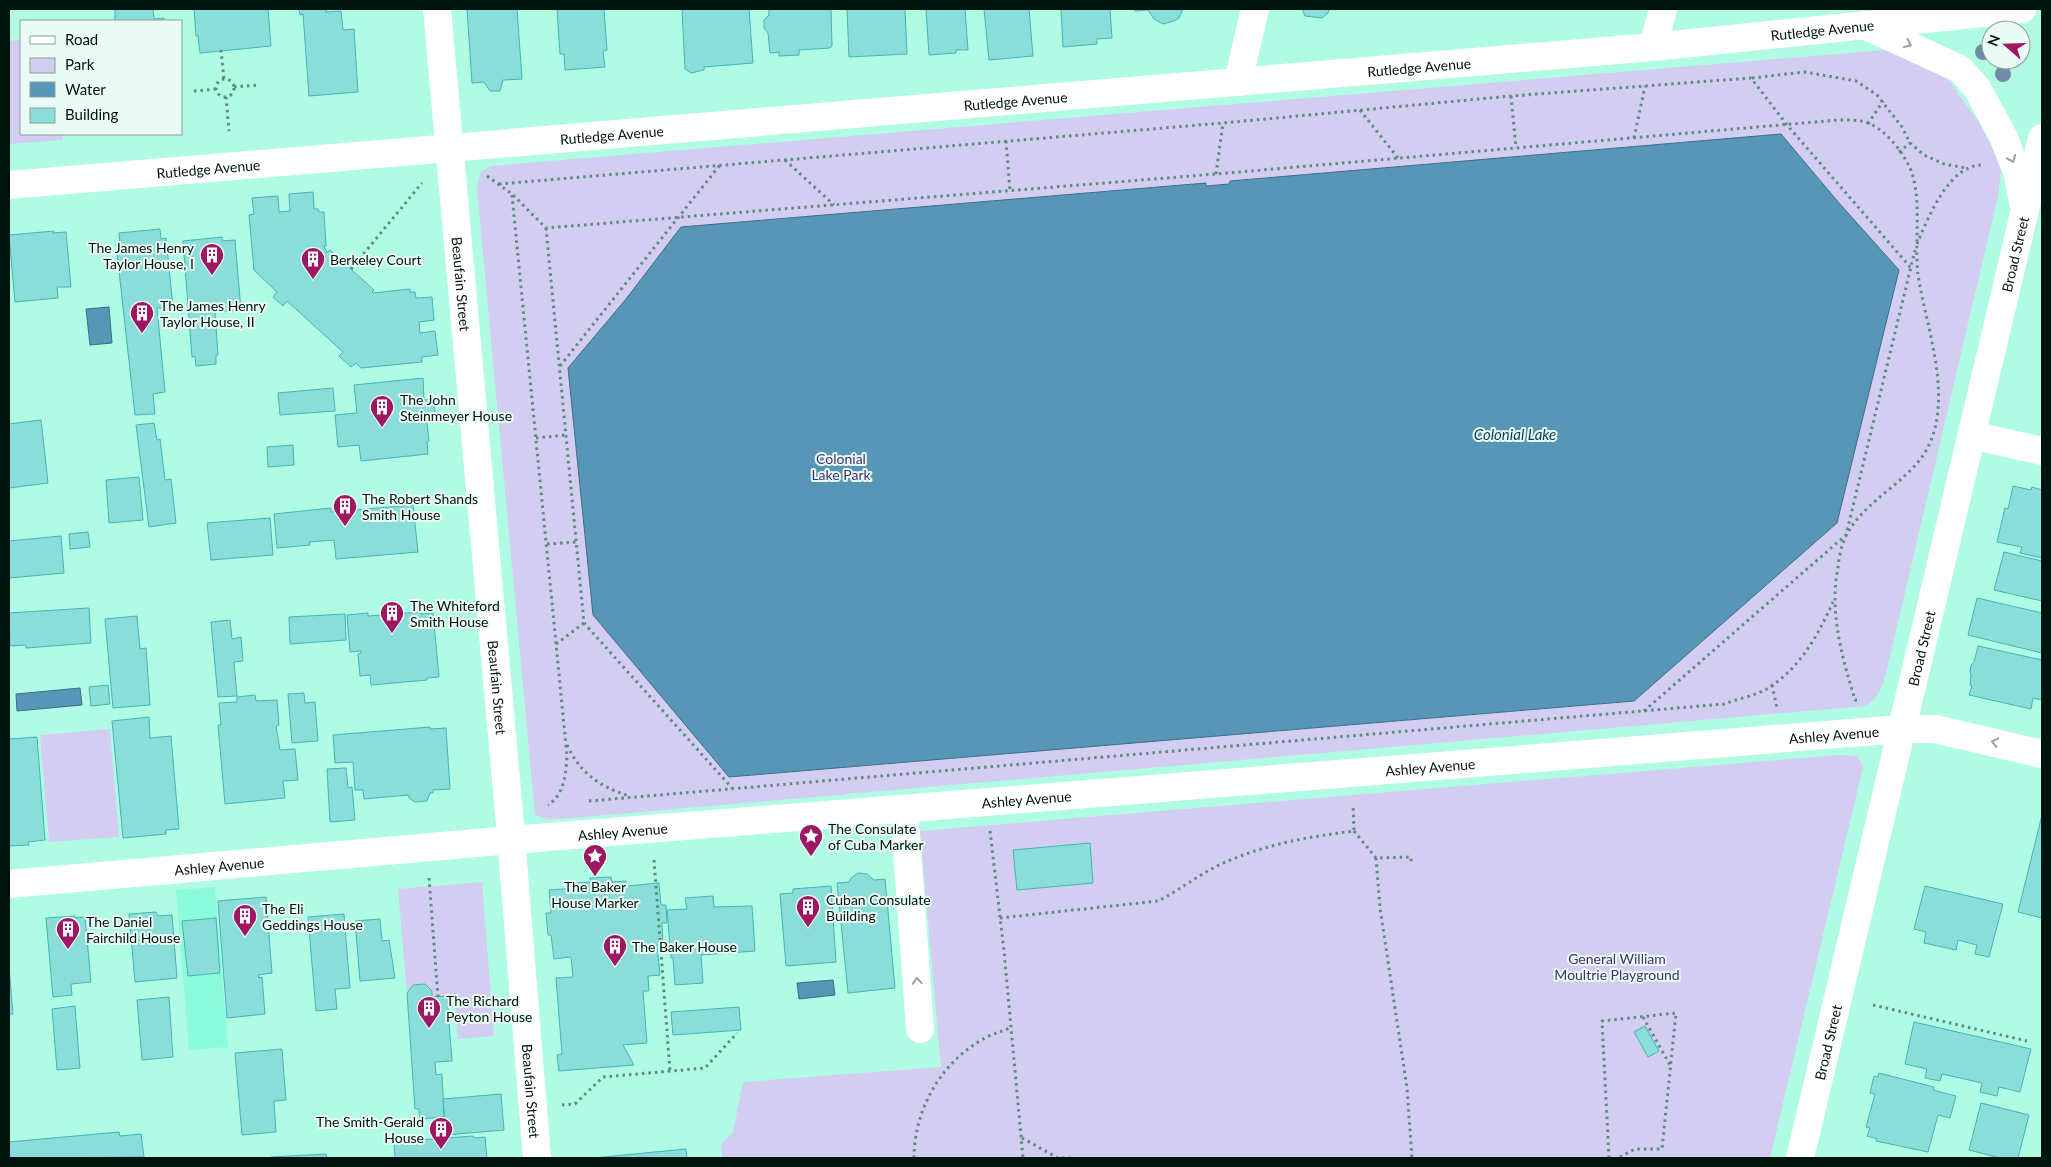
<svg xmlns="http://www.w3.org/2000/svg" width="2051" height="1167" viewBox="0 0 2051 1167" font-family="Lato,sans-serif">
	<rect width="100%" height="100%" fill="#affbe3"/>
	<polygon fill="#8cfbdb" points="215,887 228,1047 189,1050 176,890"/>
	<g fill="#d3cdf2">
		<polygon points="21,40 21,134 63,134 63,140 9,144 9,41"/>
		<path d="M1886,50L1908,54L1947,78L1980,124L1995,154L2001,170L1998,196L1891,652C1886,671 1884,698 1864,706L560,819H545L535,815L477,188L480,173L491,166Z"/>
		<polygon points="110,729 119,837 49,842 40,735"/>
		<polygon points="1838,755 1858,756 1863,767 1770,1158 722,1158 721,1144 733,1132 743,1082 941,1067 920,831"/>
		<polygon points="482,882 494,1036 458,1039 454,996 432,997 432,991 425,984 413,985 407,993 398,889"/>
	</g>
	<g fill="#5896b7" stroke="#3e6f84">
		<polygon points="1781,134 1839,203 1899,270 1837,523 1634,701 729,777 593,615 568,368 626,299 681,227 1206,183 1206,186 1229,184 1230,181"/>
		<polygon points="109,307 112,343 90,345 86,309"/>
		<polygon points="80,688 82,705 17,711 16,694"/>
		<polygon points="833,980 835,995 799,999 797,983"/>
	</g>
	<g fill="#8bddda" stroke="#41b6b3">
		<polygon points="115,9 153,9 154,19 164,18 164,21 115,21"/>
		<polygon points="194,9 268,9 271,46 200,53 198,36 196,36"/>
		<polygon points="299,9 326,9 326,12 341,11 343,30 354,29 358,92 309,96 303,14 300,15"/>
		<polygon points="467,9 517,9 522,79 503,80 500,91 490,91 484,82 472,83"/>
		<polygon points="557,9 604,9 607,50 603,51 605,67 565,70 564,54 560,54"/>
		<polygon points="682,9 749,9 753,63 704,67 704,70 691,73 685,69"/>
		<polygon points="769,9 831,9 832,46 830,48 799,50 799,55 779,56 779,52 770,53 768,33 764,28 764,20 769,15"/>
		<polygon points="847,9 905,9 907,54 849,57"/>
		<polygon points="926,9 965,9 968,50 956,50 956,53 929,55"/>
		<polygon points="984,9 1029,9 1033,56 989,60"/>
		<polygon points="1061,9 1110,9 1112,38 1097,39 1097,44 1063,47"/>
		<polygon points="1134,9 1183,9 1179,18 1174,21 1163,24 1154,19 1148,10 1135,11"/>
		<polygon points="1302,9 1329,9 1328,13 1322,18 1305,16"/>
		<polygon points="313,192 314,209 318,209 319,212 324,212 326,246 324,246 327,253 330,250 374,290 372,292 373,293 410,289 410,292 415,292 416,298 432,297 434,320 419,322 420,333 435,331 438,355 422,357 422,362 361,368 356,363 351,367 339,356 343,352 287,301 283,306 273,297 277,292 254,270 249,215 254,214 252,198 278,196 279,212 290,211 289,194"/>
		<polygon points="160,229 161,239 166,238 173,307 157,308 165,392 153,394 155,414 135,415 116,244 120,243 119,233"/>
		<polygon points="54,231 53,233 66,232 71,287 57,287 58,298 15,302 9,235"/>
		<polygon points="222,237 222,241 235,240 241,310 215,312 218,355 216,355 216,364 196,366 195,356 192,357 183,241"/>
		<polygon points="423,378 424,400 434,399 435,414 426,415 429,441 427,442 428,454 361,461 359,445 338,447 335,415 357,413 354,385"/>
		<polygon points="333,388 335,411 280,415 278,393"/>
		<polygon points="41,420 48,483 9,488 9,424"/>
		<polygon points="154,423 157,440 160,439 165,480 171,479 176,523 149,527 136,425"/>
		<polygon points="293,445 294,465 268,467 267,447"/>
		<polygon points="139,477 143,520 109,523 106,480"/>
		<polygon points="2013,486 2031,490 2032,487 2042,490 2042,558 2020,553 2022,547 1997,542 2005,508 2008,509"/>
		<polygon points="413,505 418,552 336,559 334,540 309,542 310,545 277,548 274,514 331,508 331,512"/>
		<polygon points="270,518 273,555 211,560 207,523"/>
		<polygon points="88,532 90,547 70,549 69,534"/>
		<polygon points="61,536 64,573 9,578 9,541"/>
		<polygon points="2004,552 2042,561 2042,601 1994,590"/>
		<polygon points="1977,598 2042,613 2042,653 1968,635"/>
		<polygon points="89,608 91,643 26,648 26,645 10,646 9,613"/>
		<polygon points="421,612 421,614 433,613 439,677 427,678 427,680 371,685 370,675 360,676 358,654 361,653 361,651 350,652 347,615 368,613 368,616"/>
		<polygon points="345,614 346,640 290,644 289,617"/>
		<polygon points="137,616 140,649 146,648 150,705 113,708 105,619"/>
		<polygon points="230,620 232,639 241,637 243,661 234,662 237,696 218,697 211,622"/>
		<polygon points="1978,646 2042,660 2042,700 2033,698 2031,709 1969,695 1972,686 1970,685 1971,675 1970,672 1971,665 1974,662"/>
		<polygon points="108,685 110,704 91,706 89,687"/>
		<polygon points="304,693 305,703 315,702 318,741 292,743 288,694"/>
		<polygon points="255,695 256,701 277,700 279,725 276,726 280,750 295,749 298,780 283,781 285,798 225,804 218,725 221,725 219,703 237,702 237,697"/>
		<polygon points="149,717 150,738 171,736 179,829 166,830 166,834 123,838 112,721"/>
		<polygon points="430,727 430,729 446,728 450,789 433,790 433,793 430,793 427,801 415,802 409,798 409,795 364,799 363,790 355,790 353,762 335,763 333,735"/>
		<polygon points="37,737 45,840 28,842 29,845 9,846 9,739"/>
		<polygon points="346,768 348,788 352,787 355,820 330,822 327,769"/>
		<polygon points="2042,815 2042,918 2018,912"/>
		<polygon points="1090,843 1093,883 1017,890 1013,850"/>
		<polygon points="858,873 867,874 874,880 885,879 895,988 848,993 837,883 849,882 851,878"/>
		<polygon points="611,877 612,882 626,881 627,886 659,883 661,905 666,905 667,923 662,923 663,944 657,945 660,975 648,976 649,991 643,991 647,1043 623,1045 634,1065 559,1071 557,1055 562,1054 556,978 573,977 571,957 554,959 551,935 548,935 546,913 551,913 549,890 577,888 577,883 591,882 590,878"/>
		<polygon points="831,886 836,962 786,966 780,894 793,893 793,889"/>
		<polygon points="1925,886 2003,904 1989,957 1975,954 1977,945 1958,940 1956,950 1924,943 1926,932 1914,929"/>
		<polygon points="713,896 714,907 752,906 755,951 701,955 703,983 675,985 673,958 671,958 667,910 687,909 685,898"/>
		<polygon points="266,897 272,973 258,975 259,978 262,977 265,1014 227,1018 218,901"/>
		<polygon points="156,912 158,916 172,915 177,978 135,982 129,914"/>
		<polygon points="344,914 350,988 335,989 337,1009 316,1011 308,917"/>
		<polygon points="75,916 75,918 85,917 91,982 71,984 72,995 53,997 46,918"/>
		<polygon points="216,918 220,973 188,976 182,921"/>
		<polygon points="380,919 382,941 389,940 395,978 360,981 355,921"/>
		<polygon points="9,967 13,1014 9,1014"/>
		<polygon points="425,984 432,991 432,997 447,996 452,1061 435,1062 436,1075 442,1074 444,1117 420,1119 419,1109 415,1109 407,993 413,985"/>
		<polygon points="169,997 173,1057 142,1060 137,1000"/>
		<polygon points="75,1006 80,1068 57,1070 52,1009"/>
		<polygon points="739,1007 741,1030 673,1035 671,1012"/>
		<polygon points="1914,1022 2031,1049 2020,1092 1999,1087 1997,1096 1980,1092 1982,1083 1942,1074 1940,1081 1925,1078 1927,1069 1905,1064"/>
		<polygon points="1645,1026 1659,1051 1648,1057 1634,1032"/>
		<polygon points="282,1049 286,1100 274,1101 276,1132 242,1135 235,1053"/>
		<polygon points="1879,1073 1934,1087 1933,1090 1956,1096 1950,1118 1938,1115 1928,1152 1876,1141 1877,1139 1867,1136 1870,1128 1866,1127 1875,1094 1870,1093 1874,1076 1878,1077"/>
		<polygon points="501,1094 504,1130 446,1135 443,1099"/>
		<polygon points="1981,1103 2029,1115 2018,1158 2000,1158 1969,1150"/>
		<polygon points="119,1132 120,1136 141,1134 144,1157 9,1158 9,1142"/>
		<polygon points="473,1136 474,1138 485,1137 487,1158 395,1158 394,1142"/>
		<polygon points="686,1149 687,1158 593,1158"/>
		<polygon points="326,1154 327,1158 271,1158 271,1157"/>
	</g>
	<g fill="none" stroke-linecap="round" stroke-linejoin="round">
		<g stroke="#5b8c7d" stroke-width="3" stroke-dasharray="2.5 4" stroke-linecap="butt">
			<polyline points="221,50 224,79"/>
			<polyline points="1752,78 1805,72 1856,81 1877,95 1902,127 1910,143 1924,155 1944,164 1966,168"/>
			<circle cx="225" cy="88" r="9"/>
			<polyline points="234,87 258,85"/>
			<polyline points="194,91 217,89"/>
			<polyline points="1511,96 1516,148"/>
			<polyline points="226,97 229,131"/>
			<polyline points="1360,110 1398,158"/>
			<polyline points="1868,124 1883,101"/>
			<polyline points="1634,138 1645,86"/>
			<polyline points="1006,141 1010,191"/>
			<polyline points="1899,152 1910,143"/>
			<polyline points="785,160 834,205"/>
			<polyline points="1216,174 1223,123"/>
			<path d="M487,176L512,194L546,228L1216,174L1838,120C1846,120 1854,120 1861,121C1882,125 1900,148 1909,166C1923,194 1914,243 1918,275C1926,326 1949,384 1933,435C1919,479 1868,495 1847,534C1842,542 1839,557 1838,567C1829,612 1842,657 1855,700H1857"/>
			<polyline points="499,184 1223,123 1511,96 1751,78 1787,125 1911,268"/>
			<path d="M512,195L567,756C566,774 564,795 548,805"/>
			<polyline points="546,228 584,623 732,788"/>
			<path d="M1917,244C1928,218 1949,164 1983,165"/>
			<polyline points="351,269 422,183"/>
			<polyline points="560,366 720,165"/>
			<polyline points="536,438 566,435"/>
			<polyline points="547,544 576,542"/>
			<polyline points="556,644 584,623"/>
			<polyline points="1772,685 1777,708"/>
			<polyline points="1644,711 1846,535 1915,250"/>
			<path d="M567,745C581,774 599,786 629,796"/>
			<path d="M589,801L1724,704C1737,699 1753,696 1765,690C1799,670 1817,637 1833,602"/>
			<polyline points="990,831 1004,951 1023,1158"/>
			<polyline points="1354,831 1376,858 1411,857 1411,864"/>
			<polyline points="1376,858 1380,908 1407,1088 1412,1158"/>
			<polyline points="654,860 670,1071"/>
			<polyline points="429,878 438,997"/>
			<path d="M1000,918L1158,901C1178,891 1197,876 1217,866C1261,845 1306,837 1354,831L1353,804"/>
			<polyline points="1873,1005 2027,1041"/>
			<polyline points="1643,1017 1670,1065"/>
			<polyline points="562,1105 575,1104 603,1077 705,1068 737,1033"/>
			<polyline points="1022,1138 1058,1158"/>
			<path d="M914,1158C914,1109 942,1060 987,1037C995,1033 1003,1031 1012,1027"/>
			<polyline points="1062,1158 1071,1158"/>
			<polyline points="1609,1158 1602,1021 1676,1013 1662,1149 1635,1149 1618,1158"/>
		</g>
		<g stroke="#fff" stroke-width="28">
			<path id="s1" d="M437,9L509,813L537,1158"/>
			<polyline points="1653,47 1663,9"/>
			<polyline points="1238,82 1255,9"/>
			<path id="s2" d="M9,185L1653,47L2022,9"/>
			<polyline points="1971,435 2042,451"/>
			<polyline points="904,809 920,1029"/>
			<path id="s3" d="M9,884L511,840L1901,729H1935L2042,754"/>
		</g>
		<g stroke="#fff" stroke-width="28">
			<polyline points="1864,25 1960,69 1977,88 2004,138 2018,175 2023,202"/>
			<path id="s4" d="M1800,1158L2042,138"/>
		</g>
	</g>
	<g fill="#738ba5">
		<circle cx="1983" cy="52" r="8"/>
		<circle cx="2003" cy="74" r="8"/>
	</g>
	<defs><path id="oneway-chevron" d="M-2-3.5L2.5 0L-2 3.5" fill="none" stroke-width="1.6" stroke-linecap="round" stroke-linejoin="round" transform="scale(1.25)"/></defs>
	<g stroke="#99a19e">
		<use href="#oneway-chevron" transform="translate(1908 44) rotate(24)"/>
		<use href="#oneway-chevron" transform="translate(2012 159) rotate(68)"/>
		<use href="#oneway-chevron" transform="translate(1995 742) rotate(-167)"/>
		<use href="#oneway-chevron" transform="translate(917 981) rotate(-94)"/>
	</g>
	<defs>
		<g id="building-pin" transform="scale(1.25)"><path d="M0 17L-7.5 6A9.5 9.5 0 1 1 7.5 6Z" fill="#9f1663" stroke="#e9fbf4"/><path d="M-4-6H4V6H1V3H-1V6H-4ZM-2.5-4.3h1.7v1.8h-1.7ZM.8-4.3h1.7v1.8H.8ZM-2.5-1h1.7V.8h-1.7ZM.8-1h1.7V.8H.8Z" fill="#fff"/></g>
		<g id="sight-pin" transform="scale(1.25)"><path d="M0 17L-7.5 6A9.5 9.5 0 1 1 7.5 6Z" fill="#9f1663" stroke="#e9fbf4"/><path d="M0-6L1.8-2.2L6-1.7L2.9 1.2L3.7 5.4L0 3.3L-3.7 5.4L-2.9 1.2L-6-1.7L-1.8-2.2Z" fill="#fff"/></g>
	</defs>
	<g fill-rule="evenodd">
		<use href="#building-pin" x="212" y="255"/>
		<use href="#building-pin" x="313" y="259"/>
		<use href="#building-pin" x="142" y="313"/>
		<use href="#building-pin" x="382" y="407"/>
		<use href="#building-pin" x="345" y="506"/>
		<use href="#building-pin" x="392" y="613"/>
		<use href="#sight-pin" x="811" y="836"/>
		<use href="#sight-pin" x="595" y="856"/>
		<use href="#building-pin" x="808" y="907"/>
		<use href="#building-pin" x="245" y="916"/>
		<use href="#building-pin" x="68" y="929"/>
		<use href="#building-pin" x="615" y="946"/>
		<use href="#building-pin" x="429" y="1008"/>
		<use href="#building-pin" x="441" y="1129"/>
	</g>
	<g text-anchor="middle" dominant-baseline="central" stroke-width="4" stroke-linejoin="round" paint-order="stroke">
		<g font-size="14" fill="#00130d" stroke="#e9fbf4">
			<text stroke="none"><textPath href="#s2" startOffset="1820">Rutledge Avenue</textPath></text>
			<text stroke="none"><textPath href="#s2" startOffset="1415">Rutledge Avenue</textPath></text>
			<text stroke="none"><textPath href="#s2" startOffset="1010">Rutledge Avenue</textPath></text>
			<text stroke="none"><textPath href="#s2" startOffset="605">Rutledge Avenue</textPath></text>
			<text stroke="none"><textPath href="#s2" startOffset="200">Rutledge Avenue</textPath></text>
			<text stroke="none"><textPath href="#s4" startOffset="929">Broad Street</textPath></text>
			<text stroke="none"><textPath href="#s1" startOffset="276">Beaufain Street</textPath></text>
			<text stroke="none"><textPath href="#s4" startOffset="524">Broad Street</textPath></text>
			<text stroke="none"><textPath href="#s1" startOffset="681">Beaufain Street</textPath></text>
			<text stroke="none"><textPath href="#s3" startOffset="1831">Ashley Avenue</textPath></text>
			<text stroke="none"><textPath href="#s3" startOffset="1426">Ashley Avenue</textPath></text>
			<text stroke="none"><textPath href="#s3" startOffset="1021">Ashley Avenue</textPath></text>
			<text stroke="none"><textPath href="#s3" startOffset="616">Ashley Avenue</textPath></text>
			<text stroke="none"><textPath href="#s3" startOffset="211">Ashley Avenue</textPath></text>
			<text stroke="none"><textPath href="#s4" startOffset="119">Broad Street</textPath></text>
			<text stroke="none"><textPath href="#s1" startOffset="1086">Beaufain Street</textPath></text>
		</g>
		<g font-size="14" fill="#00130d" stroke="#e9fbf4" text-anchor="start">
			<text x="194" y="247" text-anchor="end">The James Henry<tspan x="194" dy="16">Taylor House, I</tspan></text>
			<text x="330" y="259">Berkeley Court</text>
			<text x="160" y="305">The James Henry<tspan x="160" dy="16">Taylor House, II</tspan></text>
			<text x="400" y="399">The John<tspan x="400" dy="16">Steinmeyer House</tspan></text>
			<text x="362" y="498">The Robert Shands<tspan x="362" dy="16">Smith House</tspan></text>
			<text x="410" y="605">The Whiteford<tspan x="410" dy="16">Smith House</tspan></text>
			<text x="828" y="828">The Consulate<tspan x="828" dy="16">of Cuba Marker</tspan></text>
			<text x="595" y="886" text-anchor="middle">The Baker<tspan x="595" dy="16">House Marker</tspan></text>
			<text x="826" y="899">Cuban Consulate<tspan x="826" dy="16">Building</tspan></text>
			<text x="262" y="908">The Eli<tspan x="262" dy="16">Geddings House</tspan></text>
			<text x="86" y="921">The Daniel<tspan x="86" dy="16">Fairchild House</tspan></text>
			<text x="632" y="946">The Baker House</text>
			<text x="446" y="1000">The Richard<tspan x="446" dy="16">Peyton House</tspan></text>
			<text x="424" y="1121" text-anchor="end">The Smith-Gerald<tspan x="424" dy="16">House</tspan></text>
		</g>
		<g font-size="14" fill="#423073" stroke="#e9fbf4">
			<text x="841" y="458">Colonial<tspan x="841" dy="16">Lake Park</tspan></text>
			<text x="1617" y="958">General William<tspan x="1617" dy="16">Moultrie Playground</tspan></text>
		</g>
		<g font-size="15" font-style="italic" fill="#063d54" stroke="#e9fbf4">
			<text x="1515" y="434">Colonial Lake</text>
		</g>
	</g>
	<rect width="2051" height="1167" fill="none" stroke="#00130d" stroke-width="20"/>
	<rect x="20" y="20" width="162" height="115" fill="#e9fbf4" stroke="#8c9e98"/>
	<rect x="30" y="36" width="25" height="8" fill="#ffffff" stroke="#8c9e98"/>
	<text x="65" y="45" font-size="15" fill="#00130d">Road</text>
	<rect x="30" y="58" width="25" height="15" fill="#d3cdf2" stroke="#8c9e98"/>
	<text x="65" y="70" font-size="15" fill="#00130d">Park</text>
	<rect x="30" y="82" width="25" height="15" fill="#5896b7" stroke="#8c9e98"/>
	<text x="65" y="95" font-size="15" fill="#00130d">Water</text>
	<rect x="30" y="108" width="25" height="15" fill="#8bddda" stroke="#8c9e98"/>
	<text x="65" y="120" font-size="15" fill="#00130d">Building</text>
	<g transform="translate(2006 45) rotate(290)"><circle r="24" fill="#e9fbf4" stroke="#8c9e98"/>
	<path d="M0-4L9 19L0 12L-9 19Z" fill="#9f1663"/>
	<text y="-8" font-size="14" font-weight="bold" text-anchor="middle" fill="#00130d">N</text>
	</g>
</svg>
